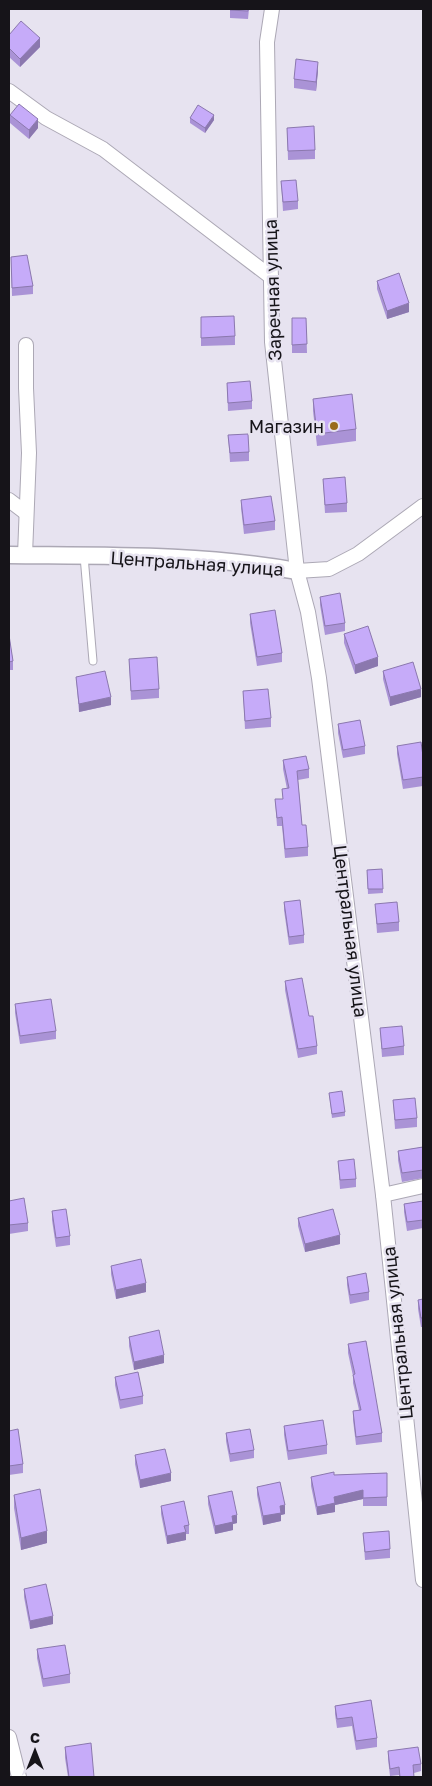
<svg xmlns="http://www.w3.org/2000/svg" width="432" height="1786" viewBox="0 0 432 1786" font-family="'Golos Text',sans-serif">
	<rect width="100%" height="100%" fill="#e7e3f0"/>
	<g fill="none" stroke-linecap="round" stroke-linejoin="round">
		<g stroke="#aca8b5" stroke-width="9">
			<polyline id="service" points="84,556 93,661"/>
		</g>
		<g stroke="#aca8b5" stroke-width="16">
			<g id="minor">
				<polyline points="272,9 267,42 272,342 297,571 308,612 319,678 383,1195 423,1580"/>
				<polyline points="9,91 46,118 103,149 271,277"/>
				<polyline points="9,500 26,513"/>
				<polyline points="25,555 29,453 26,388 26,345"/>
				<polyline points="297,571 329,569 358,554 423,506"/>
				<polyline points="383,1195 423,1186"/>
				<polyline points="9,1737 19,1777"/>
			</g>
		</g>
		<g stroke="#aca8b5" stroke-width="19">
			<path id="tertiary" d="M9,555C105,556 202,554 297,571"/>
		</g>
		<use href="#service" stroke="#fff" stroke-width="7"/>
		<use href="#minor" stroke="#fff" stroke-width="14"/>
		<use href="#tertiary" stroke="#fff" stroke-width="16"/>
	</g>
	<g fill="#aa93d6">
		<polygon points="230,9 249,9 248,19 230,18"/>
		<polygon points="9,35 40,47 20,67 9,57"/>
		<polygon points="318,70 316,91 294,88 294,79"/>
		<polygon points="10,115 38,128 29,139 10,123"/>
		<polygon points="190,118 214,120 205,133 190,123"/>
		<polygon points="287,128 315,150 315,159 288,160"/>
		<polygon points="281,181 298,201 298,209 283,211"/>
		<polygon points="11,257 33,286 33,294 12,296"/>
		<polygon points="377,281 409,312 387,319 377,289"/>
		<polygon points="201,317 235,336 235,345 201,346"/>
		<polygon points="292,318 306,318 307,353 292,353"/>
		<polygon points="227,383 252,401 252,409 228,411"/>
		<polygon points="313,399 356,429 356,441 317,446 313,411"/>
		<polygon points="228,435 249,452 249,461 230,462"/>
		<polygon points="323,479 347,503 347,512 325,513"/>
		<polygon points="241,500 275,521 275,530 244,534 241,508"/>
		<polygon points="320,597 345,623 345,631 325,635 320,605"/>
		<polygon points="250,614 282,653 282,662 257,666 250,623"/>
		<polygon points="344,634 378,666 355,674 344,643"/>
		<polygon points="9,635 13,661 13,670 9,670"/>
		<polygon points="129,659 159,689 159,698 131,700"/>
		<polygon points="383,671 421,697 390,706 383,679"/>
		<polygon points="76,677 111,705 79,712"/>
		<polygon points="243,691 271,718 271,727 245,729"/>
		<polygon points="338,724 365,746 365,754 343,758 338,733"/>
		<polygon points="397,746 423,756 423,786 403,789 397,754"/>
		<polygon points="283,760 309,769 309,778 298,780 302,825 308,847 308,856 285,858 282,826 277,826 275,799 283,799 282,789 287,789 283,769"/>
		<polygon points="382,869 383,893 368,894 367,870"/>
		<polygon points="284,902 304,935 304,943 289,945 284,910"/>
		<polygon points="375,904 399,922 399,931 377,933"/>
		<polygon points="285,981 309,1016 317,1046 317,1054 298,1058 285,990"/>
		<polygon points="15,1004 56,1031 56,1039 20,1044 15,1013"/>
		<polygon points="380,1028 404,1046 404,1055 382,1057"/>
		<polygon points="329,1093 345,1112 345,1116 332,1118"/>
		<polygon points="393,1100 417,1118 417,1127 395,1129"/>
		<polygon points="423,1147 423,1178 402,1182 398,1160 398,1151"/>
		<polygon points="338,1161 356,1179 356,1187 340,1189"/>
		<polygon points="9,1201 28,1223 28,1231 9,1234"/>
		<polygon points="423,1201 423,1228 407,1231 404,1212 404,1204"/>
		<polygon points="52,1211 70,1236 70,1245 56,1247 52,1220"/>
		<polygon points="298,1218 340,1244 305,1252 298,1226"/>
		<polygon points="111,1266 146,1292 116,1299 111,1274"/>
		<polygon points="347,1277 369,1292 369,1300 350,1304 347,1285"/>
		<polygon points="423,1299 423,1327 421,1327 418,1309 418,1300"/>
		<polygon points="129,1337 164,1363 134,1370 129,1346"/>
		<polygon points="348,1344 382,1433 382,1442 356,1445 353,1420 353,1411 359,1410 353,1383 353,1376 348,1353"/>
		<polygon points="115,1377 143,1396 143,1404 120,1409 115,1385"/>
		<polygon points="284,1426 327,1445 327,1454 288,1460 284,1435"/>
		<polygon points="9,1431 23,1464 23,1473 9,1475"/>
		<polygon points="226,1433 254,1450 254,1458 230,1462 226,1441"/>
		<polygon points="135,1455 171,1481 140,1488 135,1464"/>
		<polygon points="387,1473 387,1506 363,1506 363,1499 335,1505 335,1512 317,1515 311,1486 311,1477 334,1475"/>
		<polygon points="257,1487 285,1514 281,1515 281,1521 263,1525 257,1495"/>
		<polygon points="14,1495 47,1543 21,1550 14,1508"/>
		<polygon points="208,1496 237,1523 233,1524 233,1530 215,1534 208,1504"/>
		<polygon points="161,1506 189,1525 189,1534 186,1534 186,1540 167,1544 161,1514"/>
		<polygon points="363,1533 390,1549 390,1558 365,1560"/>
		<polygon points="24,1589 53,1624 30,1629 24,1597"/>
		<polygon points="37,1649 70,1674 70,1683 43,1687 37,1658"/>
		<polygon points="371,1700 377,1738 377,1747 356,1750 352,1726 337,1728 335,1714 335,1706"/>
		<polygon points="65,1747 94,1777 68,1777 65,1758"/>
		<polygon points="388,1751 421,1764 421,1771 414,1773 414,1777 399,1777 399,1775 390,1776 388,1759"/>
	</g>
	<g fill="#8b78ae">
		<polygon points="40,38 40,47 20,67 20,59"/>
		<polygon points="318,62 318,70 316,91 316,82"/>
		<polygon points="214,115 214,120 205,133 205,128"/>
		<polygon points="38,119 38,128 29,139 29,130"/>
		<polygon points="409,303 409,312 387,319 387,311"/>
		<polygon points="378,657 378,666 355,674 355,665"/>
		<polygon points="421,689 421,697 390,706 390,697"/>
		<polygon points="111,697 111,705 79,712 79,704"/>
		<polygon points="340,1235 340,1244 305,1252 305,1244"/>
		<polygon points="146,1283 146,1292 116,1299 116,1290"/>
		<polygon points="164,1355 164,1363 134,1370 134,1362"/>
		<polygon points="171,1473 171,1481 140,1488 140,1480"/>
		<polygon points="363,1490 363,1499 335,1505 335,1512 317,1515 317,1507 334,1497"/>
		<polygon points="285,1505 285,1514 281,1515 281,1521 263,1525 263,1516 280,1506"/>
		<polygon points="237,1515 237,1523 233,1524 233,1530 215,1534 215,1526 232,1516"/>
		<polygon points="47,1531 47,1543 21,1550 21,1538"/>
		<polygon points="186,1532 186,1540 167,1544 167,1536"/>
		<polygon points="53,1616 53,1624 30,1629 30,1621"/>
	</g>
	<g fill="#c6abf9" stroke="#8b78ae">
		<polygon points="230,9 248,9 248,11 230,10"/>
		<polygon points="21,21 40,38 20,59 9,48 9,35"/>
		<polygon points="296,59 318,62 316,82 294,79"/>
		<polygon points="19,104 38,119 29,130 10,115"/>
		<polygon points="198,105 214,115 205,128 190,118"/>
		<polygon points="314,126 315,150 288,151 287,128"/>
		<polygon points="296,180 298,201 283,202 281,181"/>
		<polygon points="27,255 33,286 12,288 11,257"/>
		<polygon points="399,273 409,303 387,311 377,281"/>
		<polygon points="234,316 235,336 201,338 201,317"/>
		<polygon points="292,318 306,318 307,344 292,345"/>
		<polygon points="250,381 252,401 228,403 227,383"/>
		<polygon points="352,394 356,429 317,434 313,399"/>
		<polygon points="248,434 249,452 230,453 228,435"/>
		<polygon points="345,477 347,503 325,505 323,479"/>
		<polygon points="271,496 275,521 244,525 241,500"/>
		<polygon points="340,593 345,623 325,626 320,597"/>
		<polygon points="275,610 282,653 257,657 250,614"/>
		<polygon points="368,626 378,657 355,665 344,634"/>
		<polygon points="9,635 13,661 9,662"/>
		<polygon points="157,657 159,689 131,691 129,659"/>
		<polygon points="413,662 421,689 390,697 383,671"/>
		<polygon points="105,671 111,697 79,704 76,677"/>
		<polygon points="268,689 271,718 245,721 243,691"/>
		<polygon points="360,720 365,746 343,750 338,724"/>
		<polygon points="421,742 423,756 423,777 403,780 397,746"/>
		<polygon points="306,756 309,769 297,771 302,825 306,825 308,847 285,849 282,817 277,818 275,799 283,799 282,789 289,788 283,760"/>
		<polygon points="382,869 383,889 368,889 367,870"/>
		<polygon points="300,900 304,935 289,937 284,902"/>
		<polygon points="397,902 399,922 377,924 375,904"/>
		<polygon points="302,978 309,1016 313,1016 317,1046 298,1049 285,981"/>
		<polygon points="51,999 56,1031 20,1036 15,1004"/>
		<polygon points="402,1026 404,1046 382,1049 380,1028"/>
		<polygon points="342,1091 345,1112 332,1114 329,1093"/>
		<polygon points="415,1098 417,1118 395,1120 393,1100"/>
		<polygon points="423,1147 423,1170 402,1173 398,1151"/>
		<polygon points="354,1159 356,1179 340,1180 338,1161"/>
		<polygon points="24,1198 28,1223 9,1225 9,1201"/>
		<polygon points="423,1201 423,1220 407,1222 404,1204"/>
		<polygon points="66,1209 70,1236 56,1238 52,1211"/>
		<polygon points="333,1209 340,1235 305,1244 298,1218"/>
		<polygon points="141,1259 146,1283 116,1290 111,1266"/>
		<polygon points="366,1273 369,1292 350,1295 347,1277"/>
		<polygon points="423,1299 423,1318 421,1318 418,1300"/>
		<polygon points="159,1330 164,1355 134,1362 129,1337"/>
		<polygon points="366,1341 382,1433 356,1437 353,1411 361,1410 353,1375 355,1374 348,1344"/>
		<polygon points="138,1372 143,1396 120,1400 115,1377"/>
		<polygon points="323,1420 327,1445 288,1451 284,1426"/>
		<polygon points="18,1429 23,1464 9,1466 9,1431"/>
		<polygon points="250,1429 254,1450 230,1454 226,1433"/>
		<polygon points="165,1449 171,1473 140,1480 135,1455"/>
		<polygon points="334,1472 334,1475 387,1473 387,1497 363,1498 363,1490 334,1497 335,1503 317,1507 311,1477"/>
		<polygon points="280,1482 285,1505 280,1506 281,1513 263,1516 257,1487"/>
		<polygon points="40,1489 47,1531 21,1538 14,1495"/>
		<polygon points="232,1491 237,1515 232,1516 233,1522 215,1526 208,1496"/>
		<polygon points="184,1501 189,1525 184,1526 186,1532 167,1536 161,1506"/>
		<polygon points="389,1531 390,1549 365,1552 363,1533"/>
		<polygon points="46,1584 53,1616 30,1621 24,1589"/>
		<polygon points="65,1645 70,1674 43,1679 37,1649"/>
		<polygon points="371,1700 377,1738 356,1741 352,1717 337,1719 335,1706"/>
		<polygon points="91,1743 94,1777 69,1777 65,1747"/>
		<polygon points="418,1747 421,1764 413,1765 414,1777 400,1777 399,1767 390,1769 388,1751"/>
	</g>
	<circle fill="#996b1a" stroke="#e7e3f0" stroke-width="2" cx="334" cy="426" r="5"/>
	<g text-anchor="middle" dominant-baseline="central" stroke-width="5" stroke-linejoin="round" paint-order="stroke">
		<g font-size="18" fill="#161419" stroke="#e7e3f0">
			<text transform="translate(272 290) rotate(-92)">Заречная улица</text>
			<text transform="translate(197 563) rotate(4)">Центральная улица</text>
			<text transform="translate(351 931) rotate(83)">Центральная улица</text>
			<text transform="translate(397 1333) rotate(-96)">Центральная улица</text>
		</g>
		<g font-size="18" fill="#161419" stroke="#e7e3f0" text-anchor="end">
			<text x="324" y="426">Магазин</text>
		</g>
	</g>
	<rect width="432" height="1786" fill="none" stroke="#161419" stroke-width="20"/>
	<g transform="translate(35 1751)" stroke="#e7e3f0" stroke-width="4" paint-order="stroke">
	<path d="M0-4L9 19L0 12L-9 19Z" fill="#161419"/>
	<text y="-8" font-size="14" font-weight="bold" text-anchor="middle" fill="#161419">С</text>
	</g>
</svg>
